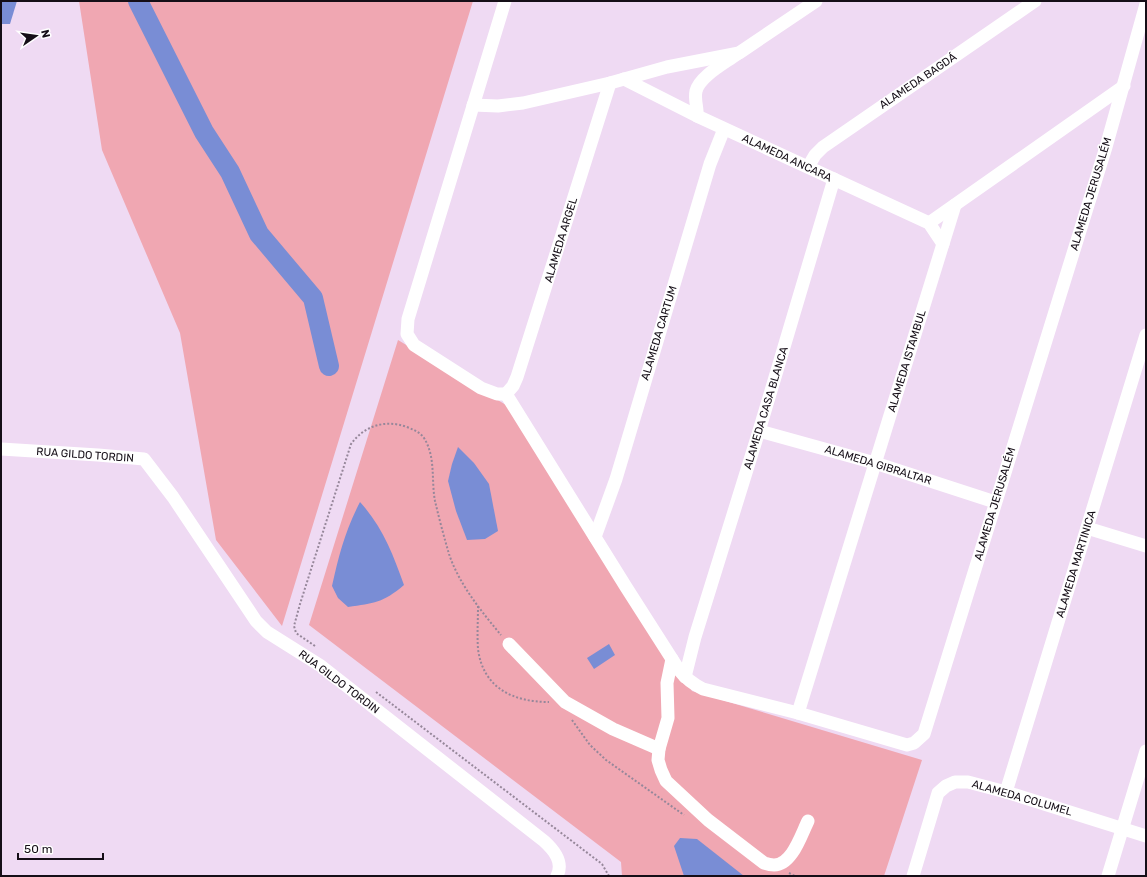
<svg xmlns="http://www.w3.org/2000/svg" width="1147" height="877" viewBox="0 0 1147 877" font-family="Rubik,sans-serif">
	<rect width="100%" height="100%" fill="#efdaf3"/>
	<g fill="#f0a7b2">
		<polygon points="79,1 473,1 282,626 216,540 180,333 102,150"/>
		<polygon points="398,340 506,405 692,691 922,760 884,876 622,876 621,862 309,625"/>
	</g>
	<g fill="#798dd5">
		<polygon points="1,1 17,1 10,24 1,24"/>
		<polygon points="458,447 474,463 489,484 498,531 485,539 467,540 456,511 448,481 452,464"/>
		<path d="M360,502C382,526 393,554 404,585C383,603 374,603 348,607L338,598L332,586C339,555 345,531 360,502Z"/>
		<polygon points="609,644 615,655 594,669 587,658"/>
		<polygon points="680,838 697,839 744,876 684,876 674,846"/>
	</g>
	<g fill="none" stroke-linecap="round" stroke-linejoin="round">
		<polyline stroke="#798dd5" stroke-width="20" points="138,1 204,132 230,172 259,234 313,298 329,366"/>
		<g stroke="#96879a" stroke-width="2" stroke-dasharray="2 2" stroke-linecap="butt">
			<path d="M478,606C478,620 477,635 478,649C483,688 513,702 549,702"/>
			<path d="M315,646L296,633L294,626L300,604L351,444C364,426 385,419 407,427C414,430 420,432 424,438C436,457 431,480 435,501C439,518 444,537 449,554C459,584 481,611 501,635"/>
			<polyline points="376,692 602,864 609,876"/>
			<polyline points="572,720 590,745 606,760 684,815"/>
			<polyline points="789,873 795,876"/>
		</g>
		<g stroke="#fff" stroke-width="13">
			<polyline points="505,1 408,319 407,334 414,345 481,388 497,394 506,394"/>
			<polyline points="624,79 697,116 929,223 943,244"/>
			<polyline points="473,105 498,106 523,103 610,83 667,67 739,53 816,1"/>
			<path d="M697,116C698,108 694,100 696,91C700,76 725,63 737,54"/>
			<polyline points="808,167 815,155 823,147 1035,1"/>
			<polyline points="929,223 1124,86"/>
			<path d="M506,394L626,587L679,670C686,679 693,684 703,689L798,713L907,745L914,743L924,734L1106,147L1146,4"/>
			<polyline points="506,394 513,386 517,377 610,83"/>
			<polyline points="759,431 875,463 995,502"/>
			<path d="M1,449L98,455L144,459L173,497L256,621L267,632L321,666L544,841C554,850 564,862 557,876"/>
			<polyline points="1087,528 1146,546"/>
			<polyline points="595,537 616,479 710,164 724,129"/>
			<polyline points="509,644 565,702 613,729 659,749"/>
			<path d="M672,659L667,683L668,718L659,749L658,760L661,770L666,781L708,820L764,863C767,864 771,865 774,865C792,865 801,835 808,821"/>
			<polyline points="685,677 695,637 759,431 834,179"/>
			<polyline points="798,713 955,205"/>
			<polyline points="1006,792 1146,335"/>
			<polyline points="913,876 938,793 946,786 955,782 968,782 1006,792 1146,836"/>
			<polyline points="1108,876 1146,751"/>
		</g>
	</g>
	<g text-anchor="middle" dominant-baseline="central" stroke-width="3" stroke-linejoin="round" paint-order="stroke">
		<g font-size="11" fill="#150e17" stroke="#fff">
			<text transform="translate(918 81) rotate(-34)">ALAMEDA BAGDÁ</text>
			<text transform="translate(787 158) rotate(25)">ALAMEDA ANCARA</text>
			<text transform="translate(1091 194) rotate(-73)">ALAMEDA JERUSALÉM</text>
			<text transform="translate(561 240) rotate(-73)">ALAMEDA ARGEL</text>
			<text transform="translate(659 333) rotate(-73)">ALAMEDA CARTUM</text>
			<text transform="translate(907 361) rotate(-73)">ALAMEDA ISTAMBUL</text>
			<text transform="translate(766 408) rotate(-73)">ALAMEDA CASA BLANCA</text>
			<text transform="translate(85 455) rotate(4)">RUA GILDO TORDIN</text>
			<text transform="translate(878 465) rotate(17)">ALAMEDA GIBRALTAR</text>
			<text transform="translate(995 504) rotate(-73)">ALAMEDA JERUSALÉM</text>
			<text transform="translate(1076 564) rotate(-73)">ALAMEDA MARTINICA</text>
			<text transform="translate(339 682) rotate(37)">RUA GILDO TORDIN</text>
			<text transform="translate(1022 798) rotate(16)">ALAMEDA COLUMEL</text>
		</g>
	</g>
	<rect width="1147" height="877" fill="none" stroke="#150e17" stroke-width="4"/>
	<g transform="translate(36 36) rotate(77)" stroke="#ffffff" stroke-width="3" paint-order="stroke">
	<path d="M0-3L7 15L0 10L-7 15Z" fill="#150e17"/>
	<text y="-6" font-size="11" font-weight="bold" text-anchor="middle" fill="#150e17">N</text>
	</g>
	<path d="M18 853v6h85v-6" fill="none" stroke="#150e17" stroke-width="2"/>
	<text x="24" y="853" font-size="12" fill="#150e17" stroke="#ffffff" stroke-width="3" paint-order="stroke">50 m</text>
</svg>
